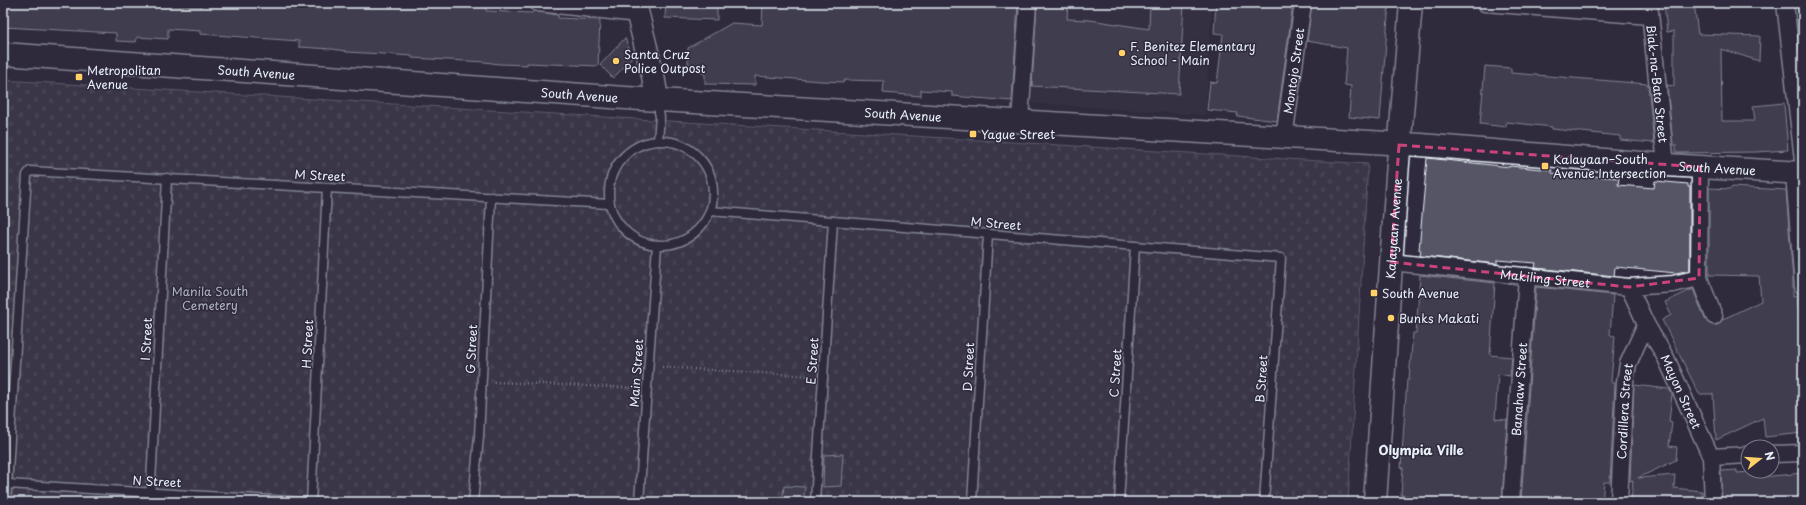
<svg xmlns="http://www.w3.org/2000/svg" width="1806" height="505" viewBox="0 0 1806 505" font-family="'Playpen Sans',sans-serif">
	<defs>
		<pattern id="cemetery-stones" width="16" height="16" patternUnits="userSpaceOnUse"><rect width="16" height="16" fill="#464455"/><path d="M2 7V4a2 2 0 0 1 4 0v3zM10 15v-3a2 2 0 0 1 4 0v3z" fill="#615f6e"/></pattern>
	</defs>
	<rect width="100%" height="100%" fill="#2f2a3d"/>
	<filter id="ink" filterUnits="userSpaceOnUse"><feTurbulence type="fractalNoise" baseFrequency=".025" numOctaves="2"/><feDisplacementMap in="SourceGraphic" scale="8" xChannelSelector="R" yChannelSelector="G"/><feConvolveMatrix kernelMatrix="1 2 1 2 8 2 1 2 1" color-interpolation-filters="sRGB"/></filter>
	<g filter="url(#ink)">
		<polygon fill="#3b3749" points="1038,3 1212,3 1205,115 1031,103"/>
		<polygon fill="url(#cemetery-stones)" stroke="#979aa6" points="3,80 1368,164 1348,502 3,502"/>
		<g fill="#575565" stroke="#e8f1f8">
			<polygon points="3,3 169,3 168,5 201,7 202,3 418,3 486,6 486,11 532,13 533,11 558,15 558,18 600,20 598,66 527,63 527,65 499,64 485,62 412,58 412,56 383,54 346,52 346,51 332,49 299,47 299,41 200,34 200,31 168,29 168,39 137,37 136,42 116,41 116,33 3,27"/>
			<polygon points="666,3 717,3 717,20 665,18"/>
			<polygon points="763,3 1018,3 1012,101 952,96 952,92 921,90 921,96 883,93 884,81 844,80 844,82 821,81 755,76 755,85 705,84 705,75 688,63 688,48 732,23 762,25"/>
			<polygon points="1037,3 1068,3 1067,19 1090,20 1149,29 1150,3 1184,3 1179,94 1032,86"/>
			<polygon points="1216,3 1293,3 1277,121 1237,116 1238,113 1207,110 1210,82 1217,83 1223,34 1214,33"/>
			<polygon points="1312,3 1389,3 1380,120 1349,117 1351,86 1344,85 1347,48 1307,41"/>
			<polygon points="1664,3 1694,3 1698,34 1760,36 1759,61 1721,49 1722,121 1755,121 1753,106 1784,103 1788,150 1756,152 1676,153 1676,145 1673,145 1667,85 1674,86 1674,31 1667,32"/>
			<polygon points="625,38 632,57 624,67 613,78 600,65"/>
			<polygon points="1485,66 1511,68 1511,73 1648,84 1654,143 1620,140 1620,136 1552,129 1552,127 1506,122 1506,127 1480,124"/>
			<polygon points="1427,158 1510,167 1510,166 1552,170 1552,173 1619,178 1618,185 1654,188 1655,181 1688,184 1688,187 1690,187 1690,270 1676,273 1615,267 1614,276 1535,268 1536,263 1497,260 1497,264 1420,256 1421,250 1419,250"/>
			<polygon points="1731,187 1786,190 1793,280 1793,296 1797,295 1803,358 1803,368 1800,368 1803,391 1803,433 1765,437 1763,418 1716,440 1713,394 1699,394 1662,320 1671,315 1665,302 1693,289 1705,319 1712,325 1718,325 1723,319 1761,301 1759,276 1709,275 1709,188 1731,189"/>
			<polygon points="1420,275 1495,283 1490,355 1512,357 1510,376 1498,374 1495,419 1507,420 1502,502 1409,502 1409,496 1401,495 1403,468 1401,468 1407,379 1409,379 1413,333 1416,333"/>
			<polygon points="1536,287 1613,295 1610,335 1615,336 1611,381 1612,383 1615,383 1610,482 1604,482 1602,502 1521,502"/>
			<polygon points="1634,385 1669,389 1672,394 1669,422 1672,423 1669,446 1677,447 1676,460 1638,478 1675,475 1674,488 1702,491 1702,502 1631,502 1633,480 1630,481"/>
			<polygon points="843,454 841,486 823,487 824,455"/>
			<polygon points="1737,470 1737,473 1762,471 1762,477 1803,473 1803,502 1722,502 1721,471"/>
			<polygon points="784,486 805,487 803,502 782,502"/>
		</g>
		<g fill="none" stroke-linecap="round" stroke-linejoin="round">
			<g stroke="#e8f1f8" stroke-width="11">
				<g id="service">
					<polyline points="657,101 660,117 658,140"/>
					<circle cx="661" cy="193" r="52"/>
					<polyline points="710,211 1281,258 1264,502"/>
					<polyline points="7,484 306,502"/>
					<polyline points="6,502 27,175 30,171 609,204"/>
					<polyline points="150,502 167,178"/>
					<polyline points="311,502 327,188"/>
					<polyline points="473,502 479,436 491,197"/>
					<polyline points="639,502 657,245"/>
					<polyline points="815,502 833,221"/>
					<polyline points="972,502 988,234"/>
					<polyline points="1119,502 1135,246"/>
				</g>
			</g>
			<g stroke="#e8f1f8" stroke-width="19">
				<g id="minor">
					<polyline points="538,3 638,14"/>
					<polyline points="1485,3 1650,16"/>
					<path id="s1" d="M1649,3L1666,165"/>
					<polyline points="1785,3 1803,160"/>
					<polyline points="1020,121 1028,3"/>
					<path id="s2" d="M1284,138L1303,3"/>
					<polyline points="1700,167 1699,278 1714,316"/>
					<polyline points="1794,173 1803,286"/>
					<path id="s3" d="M1391,262L1629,287L1673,284L1699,278"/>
					<path id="s4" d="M1629,287L1646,324L1666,358L1711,457L1713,502"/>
					<polyline points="1772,454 1803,453"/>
					<polyline points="1711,457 1748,455"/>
					<path id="s5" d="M1511,502L1527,276"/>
					<path id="s6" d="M1619,502L1625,382L1628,364L1646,324"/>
				</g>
			</g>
			<g stroke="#e8f1f8" stroke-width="25">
				<g id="secondary">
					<polyline points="635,3 653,76 657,99"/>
					<path id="s7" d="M3,54L625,98L1421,145L1666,165L1803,173"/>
					<path id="s8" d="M1375,502L1397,176L1411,3"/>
				</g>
			</g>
			<g stroke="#e8f1f8" stroke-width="2.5" stroke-dasharray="1 3" stroke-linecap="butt">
				<polyline points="662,367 811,376"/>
				<polyline points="494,382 635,388"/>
			</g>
			<use href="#service" stroke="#2f2a3d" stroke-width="8"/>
			<use href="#minor" stroke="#2f2a3d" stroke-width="16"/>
			<use href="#secondary" stroke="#2f2a3d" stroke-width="22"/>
		</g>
	</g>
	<path d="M0 0H1806V505H0ZM1399,145L1700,167L1699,278L1629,287L1391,262Z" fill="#2f2a3d" fill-opacity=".55" fill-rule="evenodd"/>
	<path fill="none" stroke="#ca437a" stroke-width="3" stroke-dasharray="8 5" stroke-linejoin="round" d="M1399,145L1700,167L1699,278L1629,287L1391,262Z"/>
	<g fill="#ffd166" stroke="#2f2a3d" stroke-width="1.5">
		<circle cx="1122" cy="53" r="4"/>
		<circle cx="616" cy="61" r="4"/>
		<rect x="75" y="73" width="8" height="8" rx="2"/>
		<rect x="969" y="130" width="8" height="8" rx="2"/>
		<rect x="1541" y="162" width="8" height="8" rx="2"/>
		<rect x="1370" y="289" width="8" height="8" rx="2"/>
		<circle cx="1391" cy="318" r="4"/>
	</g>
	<g text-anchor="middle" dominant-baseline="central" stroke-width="3" stroke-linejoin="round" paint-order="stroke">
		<g font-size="12" fill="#e8f1f8" stroke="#2f2a3d" text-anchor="start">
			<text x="1130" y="46">F. Benitez Elementary<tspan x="1130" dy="14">School - Main</tspan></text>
			<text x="624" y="54">Santa Cruz<tspan x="624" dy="14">Police Outpost</tspan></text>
			<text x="87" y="70">Metropolitan<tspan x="87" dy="14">Avenue</tspan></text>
			<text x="981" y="134">Yague Street</text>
			<text x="1553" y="159">Kalayaan–South<tspan x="1553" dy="14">Avenue Intersection</tspan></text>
			<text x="1382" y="293">South Avenue</text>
			<text x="1399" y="318">Bunks Makati</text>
		</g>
		<g font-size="12" fill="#e8f1f8" stroke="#2f2a3d">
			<text stroke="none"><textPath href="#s2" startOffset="68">Montojo Street</textPath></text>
			<text stroke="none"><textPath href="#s7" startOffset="254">South Avenue</textPath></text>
			<text stroke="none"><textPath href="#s1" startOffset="81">Biak-na-Bato Street</textPath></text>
			<text stroke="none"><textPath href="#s7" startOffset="578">South Avenue</textPath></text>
			<text stroke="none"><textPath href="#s7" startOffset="902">South Avenue</textPath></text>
			<text stroke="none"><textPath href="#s7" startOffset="1718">South Avenue</textPath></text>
			<text transform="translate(320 175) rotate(3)">M Street</text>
			<text transform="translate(996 223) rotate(5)">M Street</text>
			<text stroke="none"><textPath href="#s8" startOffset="274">Kalayaan Avenue</textPath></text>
			<text stroke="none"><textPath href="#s3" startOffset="155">Makiling Street</textPath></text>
			<text transform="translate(146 339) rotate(-87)">I Street</text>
			<text transform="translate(307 344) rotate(-87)">H Street</text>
			<text transform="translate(471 349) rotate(-87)">G Street</text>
			<text transform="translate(812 361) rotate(-86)">E Street</text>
			<text transform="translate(968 367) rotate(-87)">D Street</text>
			<text transform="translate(636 373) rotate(-86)">Main Street</text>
			<text transform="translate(1115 373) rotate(-86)">C Street</text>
			<text transform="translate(1261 379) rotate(-86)">B Street</text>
			<text stroke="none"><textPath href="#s5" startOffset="113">Banahaw Street</textPath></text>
			<text stroke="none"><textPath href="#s4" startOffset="117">Mayon Street</textPath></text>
			<text stroke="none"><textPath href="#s6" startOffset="91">Cordillera Street</textPath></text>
			<text transform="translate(157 481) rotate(3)">N Street</text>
		</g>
		<g font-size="12" fill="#afb4bf" stroke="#2f2a3d">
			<text x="210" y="291">Manila South<tspan x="210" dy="14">Cemetery</tspan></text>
		</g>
		<g font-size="13" font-weight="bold" fill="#e8f1f8" stroke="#2f2a3d">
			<text x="1421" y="449">Olympia Ville</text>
		</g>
	</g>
	<rect width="1806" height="505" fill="none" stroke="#2f2a3d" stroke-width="16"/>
	<rect x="8" y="8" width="1790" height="489" fill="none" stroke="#e8f1f8" stroke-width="1.5" filter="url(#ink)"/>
	<g transform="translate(1760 459) rotate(73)"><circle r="19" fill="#2f2a3d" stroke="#797a88"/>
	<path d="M0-3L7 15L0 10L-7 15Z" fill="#ffd166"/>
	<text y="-6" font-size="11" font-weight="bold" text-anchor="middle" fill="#e8f1f8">N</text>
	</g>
</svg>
